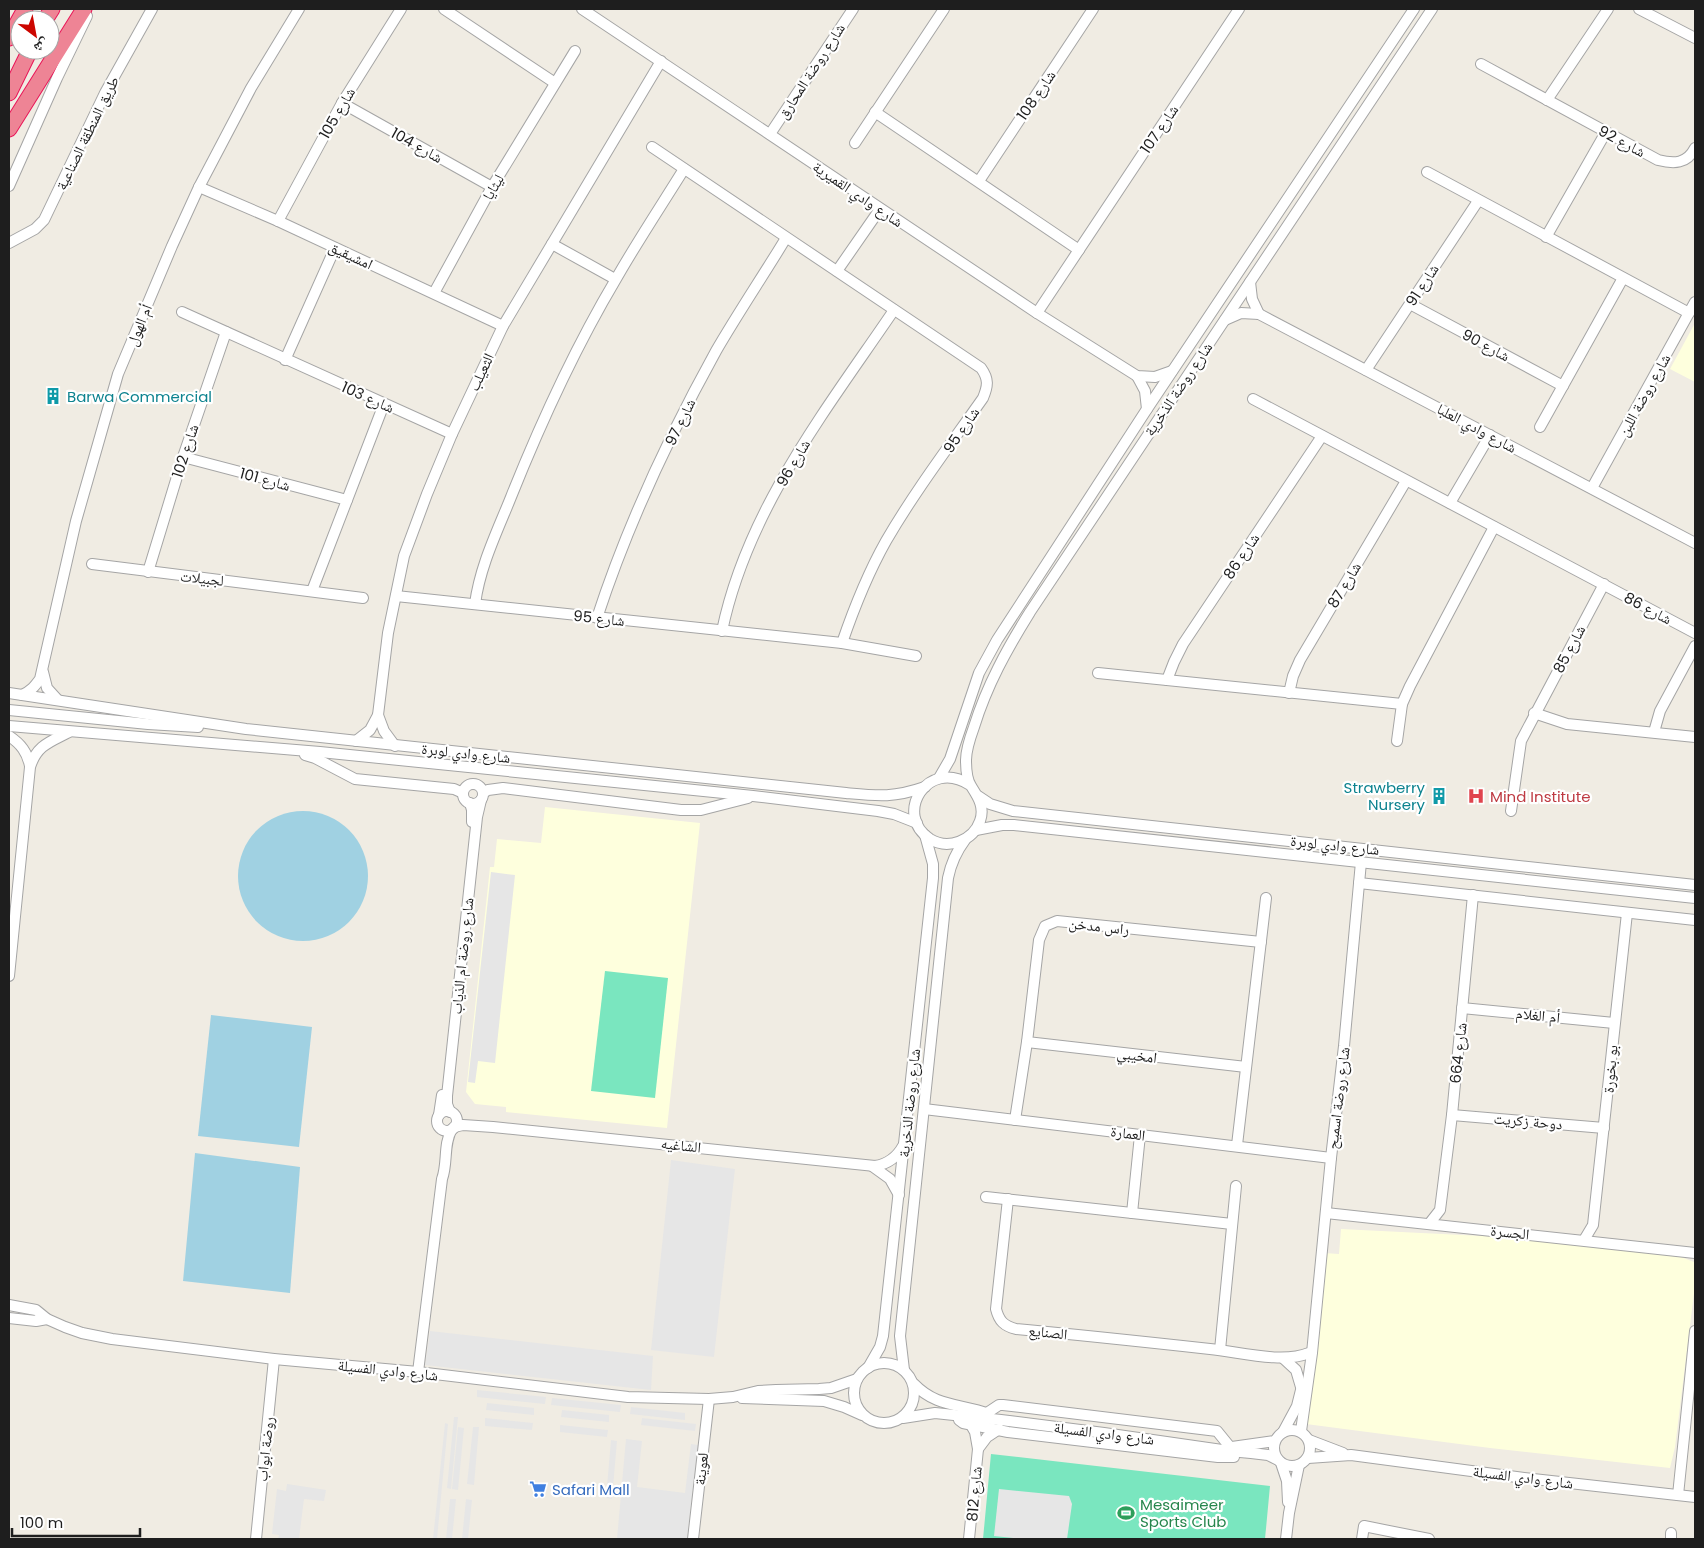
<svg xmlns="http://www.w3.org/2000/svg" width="1704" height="1548" viewBox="0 0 1704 1548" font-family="Poppins,'Noto Naskh Arabic',sans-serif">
	<rect width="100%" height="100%" fill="#f0ece3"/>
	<g fill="#feffdd">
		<polygon points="1695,323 1695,382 1670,369"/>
		<polygon points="545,807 700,823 667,1128 506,1112 506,1107 475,1104 466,1092 490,867 494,867 497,839 541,843"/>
		<polygon points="1341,1229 1502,1237 1681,1257 1694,1262 1695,1285 1675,1447 1670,1468 1490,1448 1306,1424 1324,1253 1339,1254"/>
	</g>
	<g fill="#7ae6bf">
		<polygon points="605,971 668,978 655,1098 591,1091"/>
		<polygon points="991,1454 1270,1486 1265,1539 983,1539"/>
	</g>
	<g fill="#e6e6e6">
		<polygon points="491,872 515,875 495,1063 478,1061 475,1083 468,1082"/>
		<polygon points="671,1160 735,1169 714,1357 651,1350"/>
		<polygon points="430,1331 653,1356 651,1390 425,1365"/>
		<polygon points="477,1390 546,1397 545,1404 477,1397"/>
		<polygon points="552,1398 621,1405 620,1412 551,1405"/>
		<polygon points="487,1403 534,1408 534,1415 486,1410"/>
		<polygon points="631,1407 685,1413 685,1420 630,1414"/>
		<polygon points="562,1410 609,1415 609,1422 561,1417"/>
		<polygon points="454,1417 458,1417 451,1489 447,1488"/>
		<polygon points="485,1418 533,1423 532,1430 485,1426"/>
		<polygon points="642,1418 696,1424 695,1431 641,1425"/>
		<polygon points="445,1423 448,1424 437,1539 433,1539"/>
		<polygon points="560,1425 608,1430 607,1437 560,1432"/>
		<polygon points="458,1427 464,1428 458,1490 452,1489"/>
		<polygon points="473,1427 479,1427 474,1485 467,1484"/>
		<polygon points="626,1439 642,1441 637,1487 685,1493 691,1444 698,1445 687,1539 617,1539"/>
		<polygon points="611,1440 617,1441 612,1499 606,1498"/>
		<polygon points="287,1484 326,1490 324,1501 304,1499 299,1539 278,1539 279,1535 272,1534 277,1489 286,1491"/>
		<polygon points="999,1489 1069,1496 1072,1504 1067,1539 1023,1539 994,1536"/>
		<polygon points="450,1499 456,1499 452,1539 446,1539"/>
		<polygon points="466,1499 472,1500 468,1539 462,1539"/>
	</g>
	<g fill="#a0d1e2">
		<circle cx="303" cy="876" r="65"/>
		<polygon points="211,1015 312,1027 299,1147 198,1136"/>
		<polygon points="195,1153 300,1167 290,1293 183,1281"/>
	</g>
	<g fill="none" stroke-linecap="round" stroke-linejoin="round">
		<g stroke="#a5a5a5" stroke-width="12">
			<g id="minor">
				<polyline points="444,9 555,83"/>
				<polyline points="582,9 1037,313 1137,376 1155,377 1172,371"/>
				<polyline points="1639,9 1695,38"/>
				<path d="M1481,64L1658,160C1674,164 1687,164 1695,148"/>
				<polyline points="1547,100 1608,9"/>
				<polyline points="342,103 492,187"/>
				<polyline points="875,112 1079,250"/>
				<polyline points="770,134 853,9"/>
				<polyline points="855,143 944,9"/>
				<path d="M652,147L981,368C989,379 988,386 983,398C950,445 915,491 886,541C868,573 854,608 842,643"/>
				<polyline points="1427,172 1689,313"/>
				<polyline points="979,181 1093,9"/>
				<polyline points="9,186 57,78 87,16"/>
				<polyline points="199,187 278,221 503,326"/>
				<polyline points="278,221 342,103 401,9"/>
				<polyline points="1546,237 1606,132"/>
				<polyline points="9,243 35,229 44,220 105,93 152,9"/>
				<polyline points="552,244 615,279"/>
				<polyline points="837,271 880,209"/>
				<polyline points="1250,282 1252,299 1259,314"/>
				<polyline points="434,293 492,187 575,51"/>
				<polyline points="1410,304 1563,386"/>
				<polyline points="182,312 452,434"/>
				<polyline points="1037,313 1239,9"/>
				<polyline points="1225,320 1241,313 1259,314 1695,543"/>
				<polyline points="285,360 335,248"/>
				<polyline points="1366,370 1478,201"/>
				<polyline points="1137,376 1145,391 1147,409"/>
				<polyline points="1253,399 1695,633"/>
				<polyline points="1540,427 1623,278"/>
				<polyline points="183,457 347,500"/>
				<polyline points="1592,488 1695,302"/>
				<polyline points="1450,503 1490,435"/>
				<polyline points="92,564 363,598"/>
				<polyline points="148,572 183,457 226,332"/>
				<polyline points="312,591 384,404"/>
				<polyline points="396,596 842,643 916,656"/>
				<path d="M475,604C480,566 497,532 511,497C541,422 575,348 616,279C637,242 661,206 684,169"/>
				<path d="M597,618C627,526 669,436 716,351C738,313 763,276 786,238"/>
				<path d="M722,631C747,510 826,410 894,310"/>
				<polyline points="43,672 47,688 57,699"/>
				<polyline points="1098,673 1402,704"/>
				<polyline points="1167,680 1174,662 1183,644 1322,436"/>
				<path d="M9,693L246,729L846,793C878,796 893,798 925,787"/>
				<polyline points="1289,693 1293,676 1300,660 1406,481"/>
				<path d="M22,695C31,691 35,686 40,679L76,521L118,374L172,246L199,187L251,88L299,9"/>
				<polyline points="9,710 148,724 198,727"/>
				<polyline points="1534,713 1567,724 1695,737"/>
				<polyline points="378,715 384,731 395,746"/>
				<polyline points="9,726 320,752 753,796 878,811 894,814 917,823"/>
				<polyline points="1654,732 1660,711 1695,646"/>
				<path d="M9,736C21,744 27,752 30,766"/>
				<polyline points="356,741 370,730 378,715 388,633 404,556 427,494 452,434 503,326 661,61"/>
				<polyline points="1397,741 1402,704 1410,686 1494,527"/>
				<polyline points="305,755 315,758 355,779 454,789 463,793"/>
				<polyline points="939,778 950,759 979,673 997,640 1147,409 1414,9"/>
				<circle cx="473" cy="794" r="10"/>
				<path d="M970,785C927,757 893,815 930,839C948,850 973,841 980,821C985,807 978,797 971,786C967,780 966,768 966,760C966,749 970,738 974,727C987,685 1007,649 1030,612L1432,9"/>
				<polyline points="483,793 488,790 503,788 681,810 701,810 748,798"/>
				<polyline points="978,796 990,804 1013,811 1695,885"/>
				<polyline points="470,803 472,810 472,822"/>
				<polyline points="1511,811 1521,741 1604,584"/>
				<polyline points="976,830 1002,825 1014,825 1695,898"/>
				<polyline points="1359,883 1695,920"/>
				<path d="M9,976L30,767C37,745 50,742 69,732"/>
				<polyline points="1462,1008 1614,1023"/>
				<polyline points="1027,1042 1246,1067"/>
				<polyline points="924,1109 1331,1158"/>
				<circle cx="447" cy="1121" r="10"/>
				<polyline points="450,1112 447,1104 447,1096 477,817 481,800"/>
				<polyline points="439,1115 442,1095"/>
				<polyline points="1452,1115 1604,1128"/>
				<polyline points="1015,1120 1027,1042 1039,940 1045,926 1057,921 1261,942"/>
				<path d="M454,1127L463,1125L493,1127L875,1166C888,1164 897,1157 903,1146"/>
				<polyline points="1237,1145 1266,898"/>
				<polyline points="872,1166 890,1179 899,1195"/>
				<polyline points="986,1197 1232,1224"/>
				<path d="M1008,1199L996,1309C999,1321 1004,1326 1016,1329C1081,1335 1146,1342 1210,1349C1240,1352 1282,1364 1309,1353"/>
				<polyline points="1132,1213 1140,1135"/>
				<polyline points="1326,1213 1695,1253"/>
				<polyline points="1429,1224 1440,1210 1452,1115 1473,895"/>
				<polyline points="1584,1240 1593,1225 1627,913"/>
				<polyline points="9,1305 36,1310 47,1319 65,1327 82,1333 112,1339 274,1359 418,1372 628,1397 709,1399 733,1397 758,1391 776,1390 819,1389 831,1388 857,1379"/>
				<polyline points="9,1318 36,1321 47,1319"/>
				<polyline points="1220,1350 1236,1186"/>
				<polyline points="1283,1358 1296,1370 1301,1387"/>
				<circle cx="884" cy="1393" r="30"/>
				<polyline points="868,1368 880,1347 883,1336 933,878 933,864 925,835"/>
				<path d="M904,1370L900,1336L948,878C951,863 956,852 965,840"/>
				<path d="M418,1372L442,1179C448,1163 443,1144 452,1129"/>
				<path d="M914,1384C937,1408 961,1403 989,1414"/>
				<polyline points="742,1398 824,1401 844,1407 862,1415"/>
				<polyline points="987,1413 999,1405 1003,1405 1217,1431 1230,1447"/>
				<polyline points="903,1418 935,1413 1001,1420 1104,1433 1229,1451 1251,1453 1268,1455 1278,1460"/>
				<polyline points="959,1420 963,1423 1008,1432 1218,1457 1234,1457"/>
				<circle cx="1292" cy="1448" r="18"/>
				<polyline points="1301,1431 1312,1353 1331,1158 1344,1046 1361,862"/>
				<polyline points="1283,1432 1297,1406 1302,1386"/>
				<polyline points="1309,1440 1343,1453"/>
				<polyline points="1232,1447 1275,1441"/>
				<polyline points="978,1449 987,1437 999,1429"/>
				<polyline points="1308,1458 1351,1455 1524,1478 1695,1497"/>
				<polyline points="1281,1463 1287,1481 1288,1502"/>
				<polyline points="1678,1495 1695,1331"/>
				<polyline points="256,1539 274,1359"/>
				<polyline points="693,1539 709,1399"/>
				<polyline points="969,1539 978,1449 975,1432 971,1425"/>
				<polyline points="1286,1539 1289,1513 1299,1465"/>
				<polyline points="1362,1539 1364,1526 1429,1539"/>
				<polyline points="1671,1539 1671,1533"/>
			</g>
		</g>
		<g stroke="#e91558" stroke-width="17">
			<g id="highway">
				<polyline points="45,20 52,9"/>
				<polyline points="9,38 25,9"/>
				<polyline points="9,93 30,50"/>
				<polyline points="9,129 84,9"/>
			</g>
		</g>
		<use href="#minor" stroke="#fff" stroke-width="10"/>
		<use href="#highway" stroke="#ee8495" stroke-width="15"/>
	</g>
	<defs>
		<g id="building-bare" transform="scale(1.35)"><path d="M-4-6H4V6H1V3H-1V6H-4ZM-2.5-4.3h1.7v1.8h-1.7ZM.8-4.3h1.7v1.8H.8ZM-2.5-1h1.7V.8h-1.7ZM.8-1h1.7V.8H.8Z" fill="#0f9aa8" stroke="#fff" stroke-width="2.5" paint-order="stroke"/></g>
		<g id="hospital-bare" transform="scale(1.35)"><path d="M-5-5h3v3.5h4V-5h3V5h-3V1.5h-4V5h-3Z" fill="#e0444e" stroke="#fff" stroke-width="2.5" paint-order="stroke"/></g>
		<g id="supermarket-bare" transform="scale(1.35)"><path d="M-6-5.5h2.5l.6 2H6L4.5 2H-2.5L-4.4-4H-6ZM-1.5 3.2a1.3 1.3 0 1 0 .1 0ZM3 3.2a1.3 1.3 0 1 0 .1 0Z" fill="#3f7fe0" stroke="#fff" stroke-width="2.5" paint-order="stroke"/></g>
		<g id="stadium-bare" transform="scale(1.35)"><path d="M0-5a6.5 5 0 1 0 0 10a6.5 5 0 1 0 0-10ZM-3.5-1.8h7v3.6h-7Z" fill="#2e9e5b" stroke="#fff" stroke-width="2.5" paint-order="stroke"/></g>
	</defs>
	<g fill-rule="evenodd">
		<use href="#building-bare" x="53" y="396"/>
		<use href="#building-bare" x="1439" y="796"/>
		<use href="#hospital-bare" x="1476" y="796"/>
		<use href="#supermarket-bare" x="538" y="1489"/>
		<use href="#stadium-bare" x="1126" y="1513"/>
	</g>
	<g text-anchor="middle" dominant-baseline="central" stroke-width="4.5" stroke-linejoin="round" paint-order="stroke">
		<g font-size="15" fill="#1e1e1e" stroke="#fff">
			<text transform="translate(811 71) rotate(-57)">شارع روضة المحارق</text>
			<text transform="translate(1036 95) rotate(-56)">شارع 108</text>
			<text transform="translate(337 113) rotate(-60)">شارع 105</text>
			<text transform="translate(1159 129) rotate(-56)">شارع 107</text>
			<text transform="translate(87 133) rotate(-64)">طريق المنطقة الصناعية</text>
			<text transform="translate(1622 141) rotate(28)">شارع 92</text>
			<text transform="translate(417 145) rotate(29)">شارع 104</text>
			<text transform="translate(493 187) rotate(-60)">ليثايا</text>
			<text transform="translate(858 194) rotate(34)">شارع وادي القميرية</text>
			<text transform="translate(351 255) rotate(25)">امشيقيق</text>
			<text transform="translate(1422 285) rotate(-57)">شارع 91</text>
			<text transform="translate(139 325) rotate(-68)">أم الهول</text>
			<text transform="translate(1486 345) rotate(28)">شارع 90</text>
			<text transform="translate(481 372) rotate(-65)">الثعيلب</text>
			<text transform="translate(1178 389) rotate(-56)">شارع روضة الذخرية</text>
			<text transform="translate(1644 395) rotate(-61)">شارع روضة اللبن</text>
			<text transform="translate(368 397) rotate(24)">شارع 103</text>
			<text transform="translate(680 422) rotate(-64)">شارع 97</text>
			<text transform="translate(1477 428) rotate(28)">شارع وادي العلبا</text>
			<text transform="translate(961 430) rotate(-56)">شارع 95</text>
			<text transform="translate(185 451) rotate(-72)">شارع 102</text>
			<text transform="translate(793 463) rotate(-60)">شارع 96</text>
			<text transform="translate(265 479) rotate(15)">شارع 101</text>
			<text transform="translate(1241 556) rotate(-56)">شارع 86</text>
			<text transform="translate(202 578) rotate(6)">لجبيلات</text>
			<text transform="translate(1344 585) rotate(-59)">شارع 87</text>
			<text transform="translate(1648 608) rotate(28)">شارع 86</text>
			<text transform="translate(599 618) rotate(6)">شارع 95</text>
			<text transform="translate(1569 649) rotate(-62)">شارع 85</text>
			<text transform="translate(466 753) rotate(6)">شارع وادي لوبرة</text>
			<text transform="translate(1335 845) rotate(6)">شارع وادي لوبرة</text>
			<text transform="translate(1099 926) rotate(6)">راس مدخن</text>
			<text transform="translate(462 956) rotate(-84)">شارع روضة ام الذياب</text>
			<text transform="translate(1538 1015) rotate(6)">أم الغلام</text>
			<text transform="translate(1458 1053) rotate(-84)">شارع 664</text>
			<text transform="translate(1137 1055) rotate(7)">امخيبي</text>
			<text transform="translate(1610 1069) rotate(-85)">بو بخورة</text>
			<text transform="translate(1338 1098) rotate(-83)">شارع روضة اسميح</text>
			<text transform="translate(909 1103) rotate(-84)">شارع روضة الذخرية</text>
			<text transform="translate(1528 1121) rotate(5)">دوحة زكريت</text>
			<text transform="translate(1128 1133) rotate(7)">العمارة</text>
			<text transform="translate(681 1145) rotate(6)">الشاغيه</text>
			<text transform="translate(1510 1232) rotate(6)">الجسرة</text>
			<text transform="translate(1048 1332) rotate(6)">الصنايع</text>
			<text transform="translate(388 1370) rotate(6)">شارع وادي الفسيلة</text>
			<text transform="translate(1104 1433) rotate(7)">شارع وادي الفسيلة</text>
			<text transform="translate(265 1449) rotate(-84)">روضة ابواب</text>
			<text transform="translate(701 1469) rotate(-84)">لعوينة</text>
			<text transform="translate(1523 1477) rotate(7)">شارع وادي الفسيلة</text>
			<text transform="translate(974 1494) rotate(-85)">شارع 812</text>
		</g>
		<g font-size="15" fill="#0d838f" stroke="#fff" text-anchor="start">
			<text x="67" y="396">Barwa Commercial</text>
			<text x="1425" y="787" text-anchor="end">Strawberry<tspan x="1425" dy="17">Nursery</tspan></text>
		</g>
		<g font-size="15" fill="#be3a42" stroke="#fff" text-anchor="start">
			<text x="1490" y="796">Mind Institute</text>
		</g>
		<g font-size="15" fill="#366cbe" stroke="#fff" text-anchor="start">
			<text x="552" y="1489">Safari Mall</text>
		</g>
		<g font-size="15" fill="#27864d" stroke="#fff" text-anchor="start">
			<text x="1140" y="1504">Mesaimeer<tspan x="1140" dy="17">Sports Club</tspan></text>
		</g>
	</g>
	<rect width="1704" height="1548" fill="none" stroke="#1e1e1e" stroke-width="20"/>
	<g transform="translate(35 35) rotate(148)"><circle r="24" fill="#ffffff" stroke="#a5a5a5"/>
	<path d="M0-4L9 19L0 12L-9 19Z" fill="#cc0600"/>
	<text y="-8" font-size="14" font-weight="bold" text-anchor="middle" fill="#1e1e1e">ش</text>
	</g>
	<path d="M12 1528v8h128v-8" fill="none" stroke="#1e1e1e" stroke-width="2.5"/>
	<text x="20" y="1528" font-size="15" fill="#1e1e1e" stroke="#ffffff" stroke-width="4" paint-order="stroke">100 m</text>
</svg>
